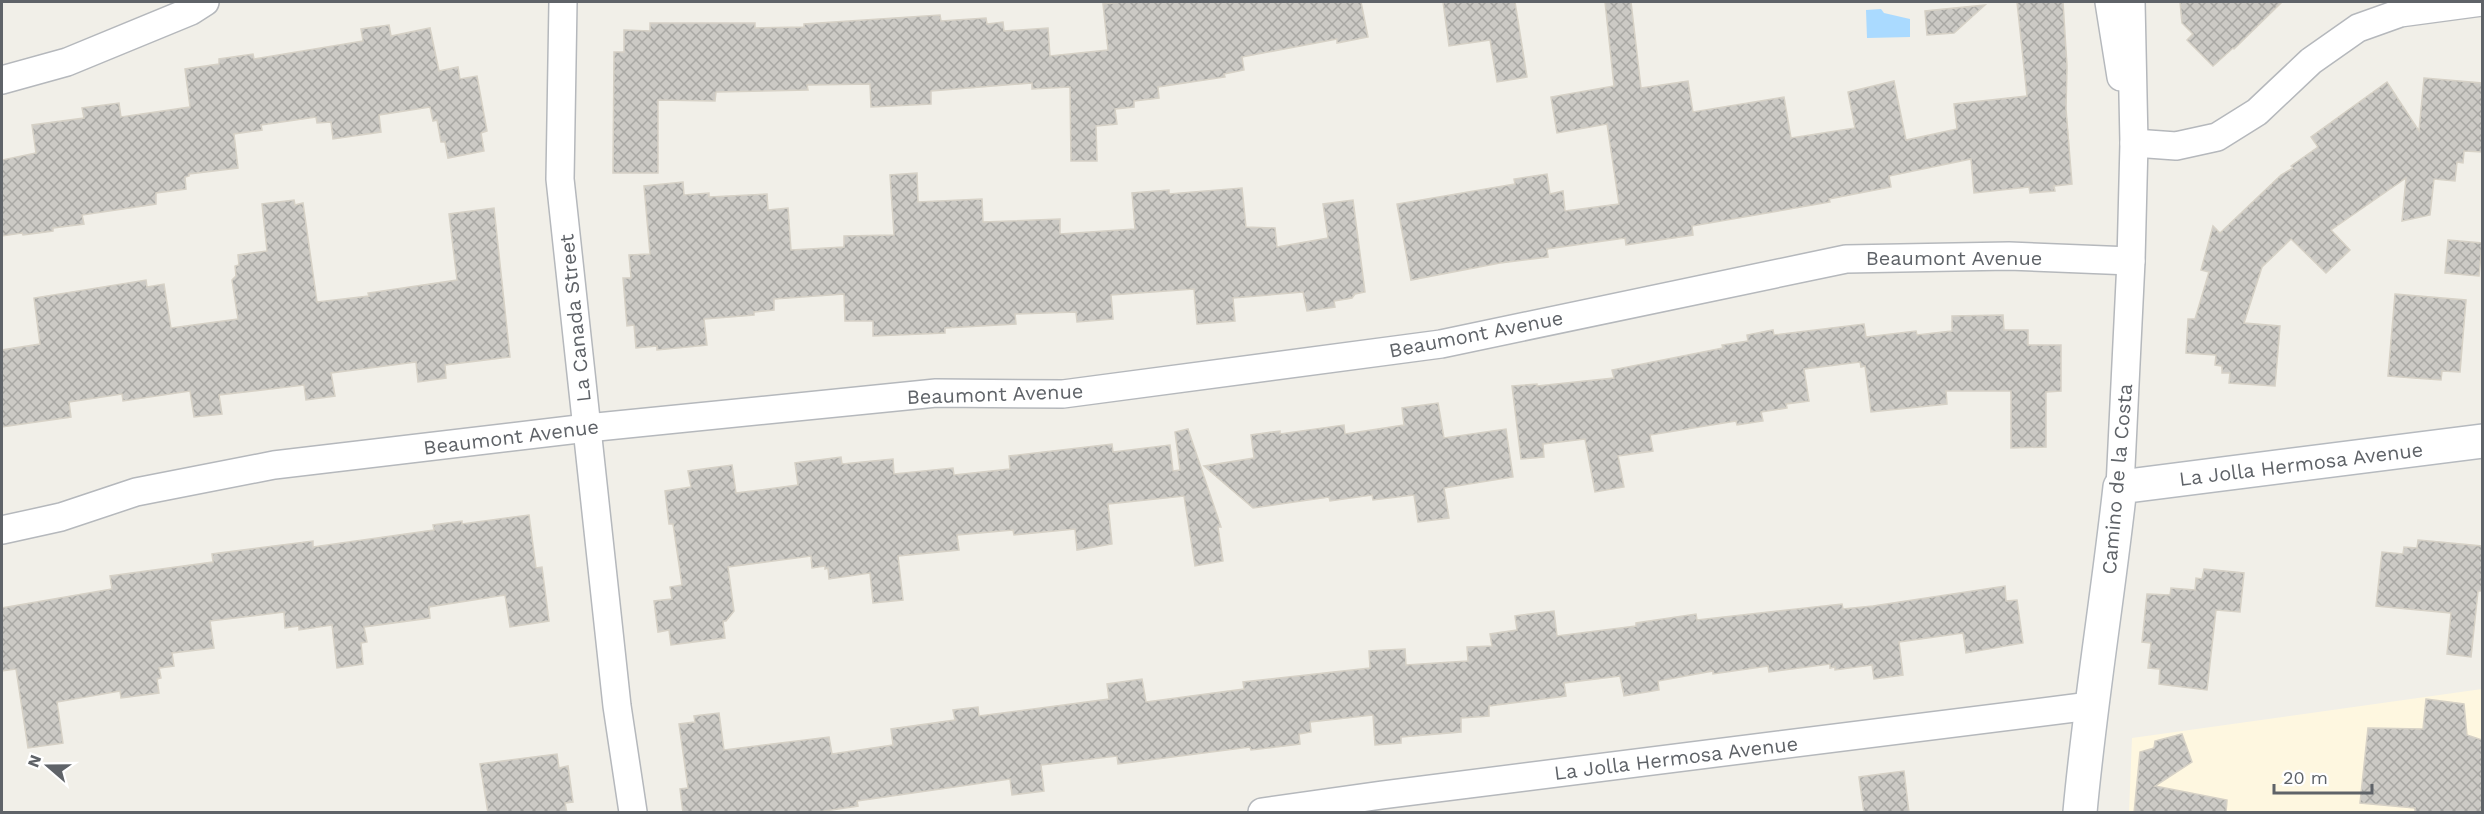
<svg xmlns="http://www.w3.org/2000/svg" width="2484" height="814" viewBox="0 0 2484 814" font-family="'Work Sans',sans-serif">
	<defs>
		<pattern id="building-cross-hatch" width="8" height="8" patternUnits="userSpaceOnUse" patternTransform="scale(1.5)"><rect width="8" height="8" fill="#cccac5"/><path d="M0 0l8 8M0 8l8-8" fill="none" stroke="#a9a8a4"/></pattern>
	</defs>
	<rect width="100%" height="100%" fill="#f1efe8"/>
	<polygon fill="#fef7e0" points="2482,689 2482,812 2129,812 2132,738"/>
	<polygon fill="#aadaff" points="1881,9 1884,13 1910,19 1910,37 1867,38 1866,10"/>
	<g fill="url(#building-cross-hatch)" stroke="#d6d1c6" stroke-width="1.5">
		<polygon points="1123,2 1361,2 1368,37 1337,43 1337,39 1242,57 1244,70 1224,74 1225,77 1158,87 1159,98 1134,101 1134,107 1115,109 1117,124 1096,126 1097,161 1071,161 1070,87 1032,89 1032,83 931,91 931,104 871,107 870,84 807,85 808,90 716,92 715,101 658,100 658,173 613,173 614,52 624,52 624,30 650,31 650,23 755,23 755,28 804,27 804,24 940,15 941,21 986,18 987,24 1003,22 1004,31 1048,28 1050,56 1108,50 1103,4"/>
		<polygon points="1443,2 1515,2 1527,77 1497,82 1490,40 1449,46"/>
		<polygon points="1605,2 1631,2 1641,88 1688,81 1693,112 1784,97 1791,138 1855,128 1848,92 1894,81 1906,140 1957,129 1954,104 2027,96 2017,2 2063,2 2067,66 2066,109 2072,184 2054,186 2055,191 2030,193 2029,187 1974,193 1971,159 1889,176 1891,187 1829,199 1830,202 1692,226 1693,235 1626,245 1625,238 1547,249 1548,257 1500,263 1411,280 1397,204 1515,184 1514,179 1547,174 1550,194 1563,191 1565,211 1619,204 1607,124 1557,133 1551,97 1614,86"/>
		<polygon points="2180,2 2282,2 2234,49 2233,48 2213,66 2187,40 2193,34 2182,23"/>
		<polygon points="1985,5 1954,33 1927,35 1925,11"/>
		<polygon points="389,25 391,36 430,28 439,71 458,67 460,79 477,76 487,131 481,133 484,151 448,158 445,142 441,142 437,120 433,121 430,107 379,115 381,132 333,139 331,122 317,123 316,117 261,125 262,130 234,134 238,168 189,174 189,176 185,177 186,189 156,193 156,204 82,215 84,224 53,228 53,231 23,235 22,233 2,236 2,160 36,153 32,125 84,118 82,108 119,103 121,117 190,107 185,69 219,64 219,59 253,54 254,59 363,41 361,29"/>
		<polygon points="2424,78 2482,83 2482,152 2464,151 2463,163 2457,162 2455,181 2434,179 2430,215 2402,221 2406,178 2331,230 2350,250 2326,273 2291,239 2262,267 2244,323 2280,326 2275,386 2229,383 2230,373 2222,373 2222,366 2215,365 2216,355 2186,353 2188,319 2195,319 2209,272 2201,270 2213,226 2220,233 2281,175 2293,168 2291,166 2318,147 2311,137 2387,82 2419,131"/>
		<polygon points="917,173 918,202 982,199 983,222 1060,219 1060,234 1135,229 1132,193 1169,190 1169,194 1242,188 1246,227 1275,228 1277,247 1328,238 1323,204 1353,200 1365,292 1355,294 1352,298 1334,301 1335,307 1307,311 1303,292 1233,298 1235,321 1197,324 1194,289 1111,295 1113,319 1077,322 1076,312 1015,314 1016,324 945,328 945,333 873,336 873,321 845,321 844,294 774,299 774,310 754,312 754,315 704,319 707,345 657,350 657,346 636,348 634,325 627,326 623,278 631,278 629,255 650,254 644,186 683,182 684,195 709,193 709,197 767,194 768,210 788,208 791,250 844,247 844,236 894,235 890,175"/>
		<polygon points="294,200 295,205 303,203 317,302 369,296 368,293 457,280 449,214 494,208 510,357 445,365 446,378 418,382 416,362 331,373 335,396 306,400 304,385 219,395 222,414 194,417 190,391 123,401 122,394 69,402 71,417 2,427 2,350 40,344 34,298 146,280 147,287 164,284 171,328 238,319 232,280 236,276 235,266 239,265 238,255 267,251 262,204"/>
		<polygon points="2448,240 2482,243 2479,276 2445,273"/>
		<polygon points="2395,294 2466,300 2460,372 2442,371 2441,380 2388,376"/>
		<polygon points="2003,315 2004,330 2028,330 2028,345 2061,345 2061,391 2046,392 2046,447 2011,448 2011,391 1946,391 1947,404 1871,412 1865,366 1861,367 1860,362 1804,369 1809,401 1786,404 1787,408 1761,412 1763,421 1737,425 1736,421 1650,435 1653,451 1618,456 1624,487 1595,492 1585,439 1543,444 1544,457 1521,459 1512,386 1537,384 1537,386 1614,378 1612,370 1723,348 1722,345 1748,341 1747,335 1773,330 1774,335 1864,324 1866,337 1916,331 1917,335 1952,331 1952,316"/>
		<polygon points="1438,403 1444,438 1506,429 1513,477 1444,488 1449,518 1418,522 1414,495 1373,500 1372,495 1330,501 1329,497 1253,508 1204,466 1254,458 1251,435 1280,431 1280,434 1344,425 1345,434 1404,425 1402,408"/>
		<polygon points="1188,429 1221,527 1218,527 1223,561 1195,566 1184,496 1108,504 1112,544 1077,550 1075,529 1014,535 1013,530 957,535 959,550 898,556 903,600 873,603 870,573 829,579 828,568 825,569 825,566 812,568 811,556 728,567 734,611 726,621 723,621 725,638 671,645 669,630 658,632 654,601 672,599 670,587 682,585 673,524 669,524 665,491 691,487 688,471 732,465 736,493 798,485 795,463 841,457 842,464 893,459 894,474 953,468 954,475 1010,469 1009,456 1112,444 1113,452 1170,445 1173,471 1180,470 1175,432"/>
		<polygon points="529,515 536,568 542,567 549,621 510,627 505,595 429,607 430,618 364,627 367,642 361,643 363,664 337,668 332,625 299,630 299,626 285,628 284,612 210,621 214,648 172,653 174,666 159,668 161,678 157,679 159,693 121,698 120,691 57,702 63,743 28,748 16,669 2,671 2,608 112,589 110,576 213,562 212,554 313,541 313,547 434,530 433,525 462,521 462,524"/>
		<polygon points="2418,540 2482,546 2482,591 2478,591 2471,657 2447,654 2451,613 2376,606 2382,552 2403,554 2404,547 2417,548"/>
		<polygon points="2204,569 2244,573 2240,612 2216,610 2207,690 2159,684 2160,669 2148,668 2151,643 2142,642 2147,594 2170,595 2171,588 2195,590 2196,578 2202,579"/>
		<polygon points="2005,586 2006,601 2017,600 2023,643 1966,653 1963,633 1899,642 1903,675 1874,679 1872,665 1835,670 1835,667 1830,668 1830,664 1769,672 1768,666 1713,674 1713,671 1658,681 1659,690 1624,696 1620,676 1564,683 1566,696 1489,706 1489,716 1461,718 1461,732 1401,737 1401,743 1375,745 1373,715 1310,722 1311,732 1299,734 1300,744 1251,750 1250,747 1118,764 1117,756 1041,765 1044,791 1012,795 1010,779 857,801 858,806 811,813 683,813 680,789 688,788 679,724 695,722 694,716 719,713 724,750 829,737 832,754 893,745 891,729 955,720 953,710 978,707 979,716 1109,699 1107,684 1142,679 1146,702 1244,689 1243,682 1370,668 1369,651 1405,649 1406,665 1468,661 1467,647 1492,646 1490,634 1517,630 1515,616 1554,611 1557,636 1636,626 1636,623 1696,614 1697,620 1842,604 1843,609 1873,606"/>
		<polygon points="2426,699 2464,704 2467,735 2482,740 2482,813 2415,813 2415,808 2360,803 2368,728 2423,729"/>
		<polygon points="2182,734 2192,762 2155,786 2227,800 2226,813 2134,813 2140,752 2154,748 2155,741"/>
		<polygon points="557,754 559,768 568,766 573,802 565,803 567,813 488,813 480,764"/>
		<polygon points="1904,771 1909,813 1864,813 1859,777"/>
	</g>
	<g fill="none" stroke-linecap="round" stroke-linejoin="round">
		<g stroke="#b5b8bc" stroke-width="30">
			<g id="street">
				<polyline points="563,2 560,179 617,706 633,812"/>
				<polyline points="2109,2 2121,77"/>
				<polyline points="2,80 67,62 191,11 205,2"/>
				<polyline points="2134,143 2176,146 2217,137 2257,112 2311,61 2358,28 2400,13 2482,2"/>
				<polyline points="2120,487 2131,261 2134,143 2131,2"/>
				<polyline points="2,530 61,517 136,492 274,465 587,428 936,393 1063,394 1441,344 1846,259 2009,256 2131,261"/>
				<polyline points="1262,812 1382,795 2090,706"/>
			</g>
		</g>
		<g stroke="#b6babf" stroke-width="36">
			<path id="secondary" d="M2080,812C2090,703 2108,596 2120,487L2482,441"/>
		</g>
		<use href="#street" stroke="#fff" stroke-width="27"/>
		<use href="#secondary" stroke="#fff" stroke-width="33"/>
	</g>
	<g text-anchor="middle" dominant-baseline="central" stroke-width="4.5" stroke-linejoin="round" paint-order="stroke">
		<g font-size="20" fill="#5f6368" stroke="#fff">
			<text x="1954" y="258">Beaumont Avenue</text>
			<text transform="translate(575 318) rotate(-96)">La Canada Street</text>
			<text transform="translate(1476 334) rotate(-11)">Beaumont Avenue</text>
			<text transform="translate(995 394) rotate(-2)">Beaumont Avenue</text>
			<text transform="translate(511 437) rotate(-7)">Beaumont Avenue</text>
			<text transform="translate(2301 464) rotate(-7)">La Jolla Hermosa Avenue</text>
			<text transform="translate(2117 479) rotate(-85)">Camino de la Costa</text>
			<text transform="translate(1676 758) rotate(-7)">La Jolla Hermosa Avenue</text>
		</g>
	</g>
	<rect width="2484" height="814" fill="none" stroke="#5f6368" stroke-width="6"/>
	<g transform="translate(48 766) rotate(290)" stroke="#ffffff" stroke-width="4.5" paint-order="stroke">
	<path d="M0-4.5L10 22L0 15L-10 22Z" fill="#5f6368"/>
	<text y="-9" font-size="16" font-weight="bold" text-anchor="middle" fill="#5f6368">N</text>
	</g>
	<path d="M2274 784v9h98v-9" fill="none" stroke="#5f6368" stroke-width="3"/>
	<text x="2283" y="784" font-size="18" fill="#5f6368" stroke="#ffffff" stroke-width="4.5" paint-order="stroke">20 m</text>
</svg>
